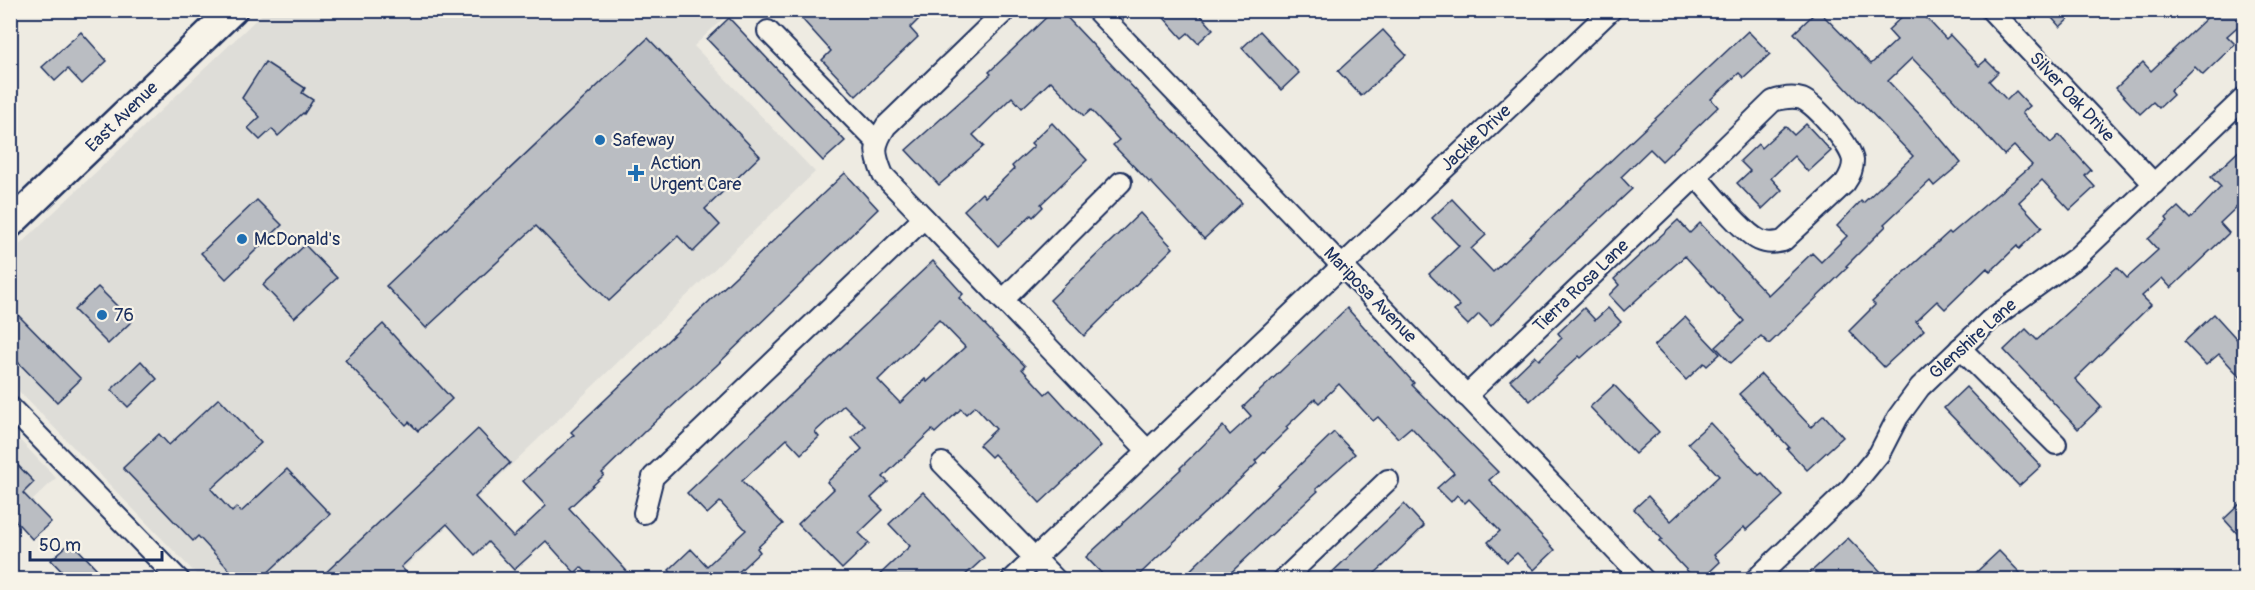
<svg xmlns="http://www.w3.org/2000/svg" width="2255" height="590" viewBox="0 0 2255 590" font-family="Pangolin,sans-serif">
	<rect width="100%" height="100%" fill="#eeebe2"/>
	<filter id="ink" filterUnits="userSpaceOnUse"><feTurbulence type="fractalNoise" baseFrequency=".0167" numOctaves="2"/><feDisplacementMap in="SourceGraphic" scale="12" xChannelSelector="R" yChannelSelector="G"/><feConvolveMatrix kernelMatrix="1 2 1 2 8 2 1 2 1" color-interpolation-filters="sRGB"/></filter>
	<g filter="url(#ink)">
		<g fill="#deddd8">
			<polygon points="265,11 731,11 694,46 815,172 393,579 201,579 11,383 11,253"/>
			<polygon points="11,431 56,478 11,521"/>
		</g>
		<g fill="#babdc2" stroke="#1b2f5e" stroke-width="1.5" fill-rule="evenodd">
			<polygon points="794,10 928,10 910,28 918,37 856,96 822,60 831,51"/>
			<polygon points="1054,10 1060,10 1242,203 1204,239 1151,182 1150,183 1113,145 1119,140 1091,110 1084,116 1051,81 1022,108 1012,97 973,135 984,146 939,185 906,150 991,74 989,72"/>
			<polygon points="1157,10 1196,10 1213,29 1198,43 1188,33 1182,38"/>
			<polygon points="1818,10 1871,64 1897,40 1888,30 1909,10 1919,10 1946,39 1950,35 1979,66 1986,60 1998,72 1989,81 2007,100 2016,91 2030,106 2022,113 2051,143 2059,135 2091,170 2085,176 2095,187 2070,210 2042,180 2019,202 2042,227 2019,249 2017,246 1990,272 1987,268 1945,309 1937,301 1916,321 1924,330 1884,367 1849,331 1875,305 1872,302 1895,281 1949,232 1951,234 2032,165 2014,146 2004,155 1945,90 1944,91 1912,58 1888,81 1925,120 1961,163 1934,186 1930,181 1884,224 1886,226 1846,266 1848,267 1769,344 1761,336 1731,363 1716,347 1744,321 1685,256 1624,311 1609,295 1619,285 1614,279 1678,220 1690,233 1700,223 1768,295 1812,253 1821,262 1847,236 1837,226 1861,201 1863,203 1911,158 1913,156 1860,101 1859,102 1794,33"/>
			<polygon points="2045,10 2078,10 2060,27"/>
			<polygon points="2215,10 2234,10 2244,21 2227,36 2235,44 2203,75 2195,67 2170,91 2173,95 2159,108 2153,102 2140,114 2116,88 2143,62 2151,71"/>
			<polygon points="729,18 845,141 823,161 707,39"/>
			<polygon points="1383,30 1406,55 1361,96 1338,71"/>
			<polygon points="1260,31 1299,73 1281,90 1242,48"/>
			<polygon points="1748,31 1770,54 1744,78 1739,73 1711,99 1718,107 1662,161 1650,149 1621,177 1632,189 1547,268 1491,326 1479,314 1468,325 1454,311 1460,306 1429,274 1459,246 1432,218 1452,199 1486,235 1471,249 1493,272"/>
			<polygon points="81,32 107,61 82,84 68,69 55,81 42,67"/>
			<polygon points="648,38 760,156 705,209 720,225 693,252 678,236 609,301 536,226 426,328 386,286"/>
			<polygon points="265,62 305,88 302,93 313,100 304,114 303,113 278,136 272,129 260,140 248,128 260,117 242,98"/>
			<polygon points="1052,123 1087,160 1041,204 1043,207 1033,217 1031,215 998,246 964,210 982,193 985,197 1014,169 1012,166 1034,146 1031,143"/>
			<polygon points="1806,124 1831,151 1808,172 1794,156 1771,178 1782,190 1762,209 1737,183 1750,171 1740,161 1758,144 1761,148 1785,126 1794,135"/>
			<polygon points="2244,146 2244,200 2220,223 2229,233 2171,288 2162,278 2142,296 2151,305 2075,379 2101,407 2078,429 2004,350 2026,329 2037,340 2117,267 2127,278 2158,250 2148,239 2168,221 2166,218 2178,207 2190,219 2221,187 2211,177"/>
			<polygon points="845,173 878,209 716,366 646,430 602,473 604,475 569,508 634,579 593,579 581,567 575,573 546,541 514,570 488,542 475,555 447,524 401,567 413,579 319,579 478,429 510,463 475,497 513,537 546,506 523,481 574,435 571,432"/>
			<polygon points="257,200 282,225 226,279 201,253"/>
			<polygon points="1140,213 1173,248 1084,336 1050,300"/>
			<polygon points="305,245 337,278 294,318 263,285"/>
			<path d="M933,261L963,294L959,298L1025,366L1022,369L1045,394L1050,390L1101,446L1040,503L994,454L991,457L979,445L996,429L975,406L966,414L961,409L935,433L932,430L883,477L888,482L871,498L883,510L859,533L869,543L842,569L798,524L834,489L827,482L862,449L852,438L865,426L844,405L815,432L819,437L801,454L787,439L742,481L783,524L757,548L760,552L731,579H677L669,570L691,549L707,566L746,530L720,502L707,514L687,493ZM939,320L965,347L927,382L925,379L900,403L878,380Z"/>
			<polygon points="98,287 132,321 108,344 74,310"/>
			<polygon points="1347,308 1414,383 1412,385 1498,472 1489,480 1555,550 1534,570 1517,553 1507,562 1488,542 1500,531 1469,499 1465,503 1457,495 1451,502 1437,488 1454,473 1411,427 1398,438 1378,417 1373,421 1339,384 1319,403 1315,399 1286,427 1288,429 1255,461 1257,463 1141,573 1133,579 1107,579 1086,557 1181,469 1180,468 1223,426 1230,435 1251,416 1243,407"/>
			<polygon points="1584,308 1595,320 1608,308 1621,322 1581,358 1579,356 1530,401 1510,380 1535,356 1539,360 1562,338 1558,333"/>
			<polygon points="2214,314 2244,347 2244,381 2219,354 2206,365 2184,342"/>
			<polygon points="18,315 81,379 57,402 10,354 10,323"/>
			<polygon points="1685,317 1720,354 1707,366 1704,363 1686,380 1654,346"/>
			<polygon points="383,324 452,399 418,431 409,422 406,425 345,360"/>
			<polygon points="141,361 157,379 128,407 111,390"/>
			<polygon points="1761,374 1811,427 1824,415 1843,437 1807,470 1787,449 1789,447 1739,394"/>
			<polygon points="1614,385 1659,432 1635,454 1590,407"/>
			<polygon points="1966,387 2041,466 2019,486 1944,408"/>
			<polygon points="219,398 261,443 211,489 232,512 237,507 241,512 287,469 330,514 261,579 238,579 198,536 193,541 123,468 159,434 169,445"/>
			<polygon points="1710,423 1759,475 1762,473 1783,496 1746,530 1744,527 1714,555 1720,562 1702,579 1695,579 1659,541 1662,539 1634,509 1648,496 1671,521 1719,476 1688,443"/>
			<polygon points="1334,432 1355,454 1316,489 1318,491 1224,579 1181,579"/>
			<polygon points="10,457 34,482 23,493 51,522 32,539 10,515"/>
			<polygon points="923,492 984,558 961,579 875,579 910,546 889,524"/>
			<polygon points="2244,500 2244,541 2224,519"/>
			<polygon points="1404,504 1424,526 1383,566 1368,579 1325,579"/>
			<polygon points="1848,538 1888,579 1803,579 1825,559"/>
			<polygon points="71,542 97,569 85,579 69,579 51,560"/>
			<polygon points="1999,551 2026,579 1969,579"/>
		</g>
		<g fill="none" stroke-linecap="round" stroke-linejoin="round">
			<g stroke="#1b2f5e" stroke-width="24">
				<g id="street">
					<path d="M1006,10L886,126C873,146 874,153 883,175L1147,450"/>
					<polyline points="1096,10 1644,580"/>
					<polyline points="1991,10 2154,184"/>
					<polyline points="768,31 876,141"/>
					<polyline points="1003,300 1121,182"/>
					<polyline points="1960,348 2056,444"/>
					<path d="M1466,396L1696,176C1710,192 1742,232 1759,240C1768,244 1774,243 1783,241L1845,183C1850,176 1853,170 1853,161C1851,145 1816,105 1802,99C1792,96 1783,98 1773,101L1696,176"/>
					<polyline points="10,407 179,580"/>
					<polyline points="942,463 1056,580"/>
					<polyline points="644,513 653,477 924,218"/>
					<polyline points="1012,580 1611,10"/>
					<polyline points="1283,580 1388,480"/>
					<polyline points="1755,580 1851,488 1879,454 1898,417 1920,387 1990,320 2077,257 2244,98"/>
				</g>
			</g>
			<g stroke="#1b2f5e" stroke-width="32">
				<polyline id="secondary" points="10,224 233,10"/>
			</g>
			<use href="#street" stroke="#f7f3e8" stroke-width="20"/>
			<use href="#secondary" stroke="#f7f3e8" stroke-width="27"/>
		</g>
	</g>
	<g fill="#1f6fb2" stroke="#f7f3e8" stroke-width="2">
		<circle cx="600" cy="140" r="6"/>
		<path d="M633 164h6v6h6v6h-6v6h-6v-6h-6v-6h6z"/>
		<circle cx="242" cy="239" r="6"/>
		<circle cx="102" cy="315" r="6"/>
	</g>
	<g text-anchor="middle" dominant-baseline="central" stroke-width="4.5" stroke-linejoin="round" paint-order="stroke">
		<g font-size="18" fill="#1b2f5e" stroke="#f7f3e8">
			<text transform="translate(2072 97) rotate(47)">Silver Oak Drive</text>
			<text transform="translate(122 117) rotate(-44)">East Avenue</text>
			<text transform="translate(1476 138) rotate(-43)">Jackie Drive</text>
			<text transform="translate(1581 286) rotate(-44)">Tierra Rosa Lane</text>
			<text transform="translate(1370 295) rotate(46)">Mariposa Avenue</text>
			<text transform="translate(1973 339) rotate(-42)">Glenshire Lane</text>
		</g>
		<g font-size="18" fill="#1b2f5e" stroke="#f7f3e8" text-anchor="start">
			<text x="612" y="140">Safeway</text>
			<text x="650" y="163">Action<tspan x="650" dy="21">Urgent Care</tspan></text>
			<text x="254" y="239">McDonald's</text>
			<text x="114" y="315">76</text>
		</g>
	</g>
	<rect width="2255" height="590" fill="none" stroke="#f7f3e8" stroke-width="36"/>
	<rect x="18" y="18" width="2219" height="554" fill="none" stroke="#1b2f5e" stroke-width="2" filter="url(#ink)"/>
	<path d="M30 551v9h132v-9" fill="none" stroke="#1b2f5e" stroke-width="3"/>
	<text x="39" y="551" font-size="18" fill="#1b2f5e" stroke="#f7f3e8" stroke-width="4.5" paint-order="stroke">50 m</text>
</svg>
